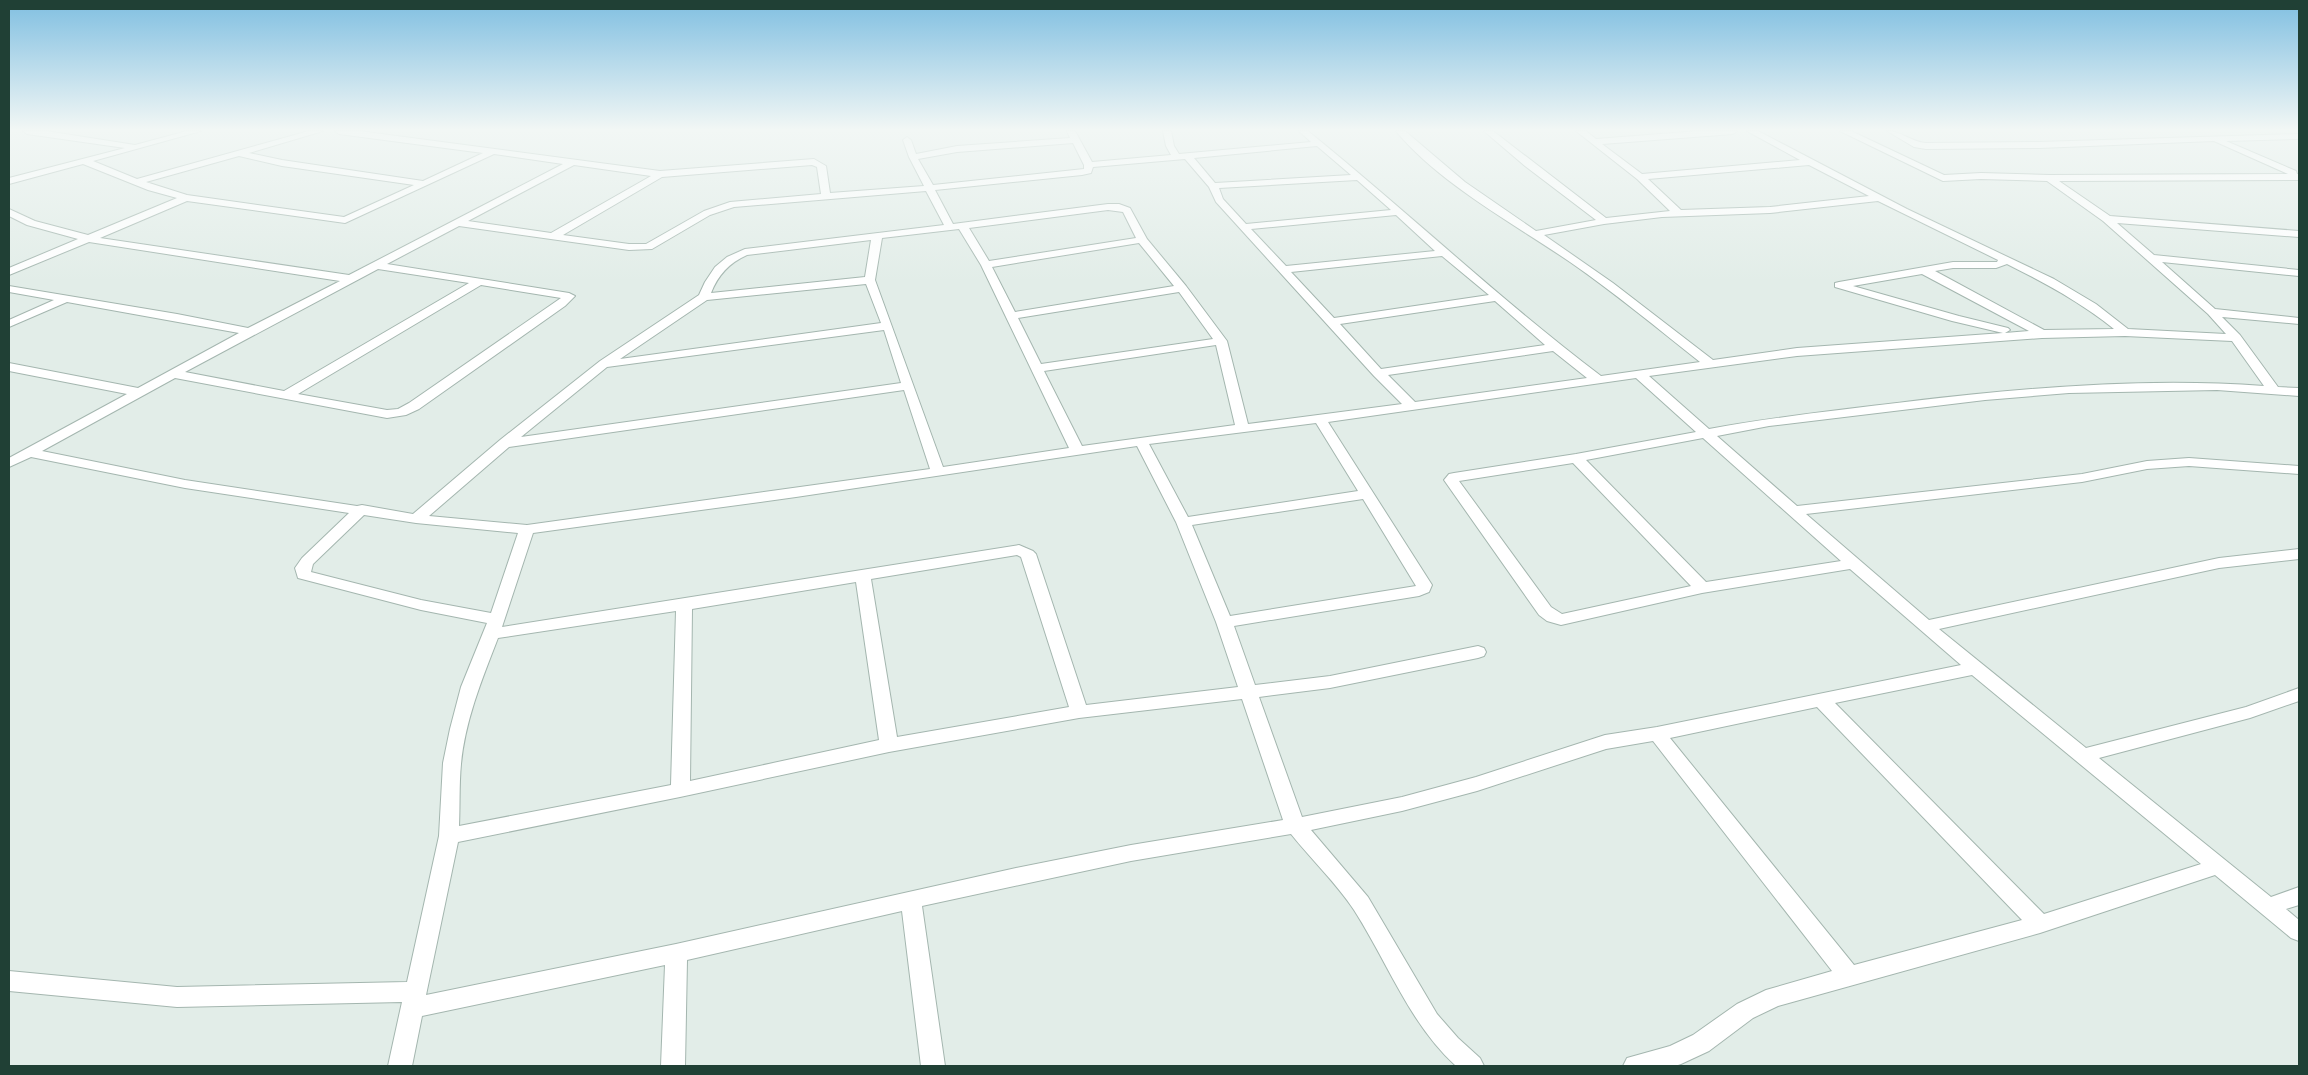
<svg xmlns="http://www.w3.org/2000/svg" width="2308" height="1075" viewBox="0 0 2308 1075" font-family="'PT Sans Narrow',sans-serif">
	<rect width="100%" height="100%" fill="#e2ede8"/>
	<g fill="none" stroke-linecap="round" stroke-linejoin="round">
		<g stroke="#a4b6af" stroke-width="2">
			<path id="minor" d="M23,131H46L135,145L187,131H201L93,161L137,179L309,131H323L249,153L282,160L423,181L483,153L339,134L335,131H359L660,171L814,159L826,166L830,193L924,186L909,157L903,140L907,137L911,140L916,154L957,146L1070,138L1067,131H1075L1092,162L1171,155L1166,146L1163,131H1171L1174,146L1179,154L1311,142L1299,131H1308C1407,211 1499,299 1601,376L1700,362C1657,328 1615,293 1570,262C1513,223 1440,184 1396,131H1405L1465,182L1536,231L1596,220L1525,166L1484,131H1493L1606,218L1670,211L1637,179L1576,131H1586L1596,139L1699,131H1737L1733,134L1602,144L1642,174L1800,160L1747,131H1758L1907,209L2054,279L2096,304L2128,329L2226,334L2208,314L2103,221L2047,181L1981,179L1943,181L1840,131H1851L1944,175L1981,173L2049,175L2288,174L2214,141L2039,148L1926,149L1914,147L1887,131C1902,131 1911,142 1926,143L2039,142L2299,134V138L2297,139L2226,141L2296,171L2297,174H2299V180L2059,181L2110,216L2299,231V237L2117,223L2154,255L2299,270V276L2162,262L2215,309L2299,318V324L2222,317L2240,335L2278,387L2299,388V396L2217,390L2069,393L1985,400L1769,426L1717,436L1797,506L2082,474L2147,461L2189,458L2299,466V474L2189,466L2147,469L2082,482L1806,514L1929,620L2219,558L2299,549V559L2219,568L1939,629L2086,748L2246,707L2299,688V701L2250,718L2099,758L2271,897L2299,887V905L2286,909L2299,920V941L2291,938L2215,875L2040,933L1778,1006L1753,1018L1709,1051L1681,1064L1675,1066H1623L1627,1058L1670,1046L1693,1035L1737,1004L1766,990L1832,971L1653,741L1606,749L1477,791L1402,811L1311,830L1368,897L1437,1014L1458,1038L1480,1058L1484,1066H1456C1409,1023 1388,963 1354,910C1337,884 1311,859 1291,834L1131,861L922,906L945,1066H921L902,911L687,960L685,1066H661L665,965L422,1016L412,1066H388L402,1002L177,1007L9,991V971L177,987L407,982L439,836L443,763L450,729L461,687L487,623L421,610L298,578L295,568L302,558L349,513L185,488L31,457L9,467V458L127,394L9,371V363L138,388L239,333L67,302L9,327V320L54,300L9,292V286L177,314L248,328L340,281L89,242L9,275V268L78,239L27,225L9,216V209L35,221L88,235L177,198L148,190L83,164L9,184V178L125,148L27,134ZM1073,143L1084,165V169L933,185L918,159L957,152ZM1317,146L1351,175L1215,183L1194,158ZM494,154L563,164L349,275L100,238L187,201L345,223ZM239,156L282,166L414,185L344,217L187,195L146,182ZM1185,159L1209,187L1216,202L1374,376L1402,404L1248,424L1227,341L1186,286L1147,239L1130,208L1119,204H1108L953,224L935,190L1082,175L1091,173L1093,167ZM574,165L651,176L551,233L468,221ZM812,165L817,167L821,194L730,202L704,211L646,244H629L563,235L662,177ZM1809,165L1869,196L1770,207L1681,210L1648,179ZM1357,180L1391,210L1246,224L1223,199L1219,188ZM926,191L944,225L745,249L727,257L715,267L705,282L699,295L600,361L500,440L413,514L362,505L357,506L185,480L42,451L175,378L387,418L406,415L419,409L565,306L575,296L569,293L387,264L459,226L629,250L652,249L710,215L734,207ZM1878,201L1998,260L1997,262H1953L1839,282L1835,283V287L1952,321L2003,333L1797,348L1713,360L1613,283L1544,235L1604,224L1662,217L1770,213ZM1108,210L1123,212L1136,238L989,261L969,228ZM1396,215L1435,251L1286,266L1251,229ZM959,229L981,265L1069,448L943,467L875,280L882,238ZM871,240L865,277L711,293C718,275 729,263 747,255ZM1139,243L1174,286L1015,312L992,267ZM1442,256L1489,295L1334,318L1291,272ZM2007,264C2045,283 2080,302 2114,329L2044,330L1935,271L1953,268H1996ZM378,269L469,283L284,391L185,372ZM1922,274L2029,331L2005,333L2010,330L2008,328L1959,316L1853,286ZM866,284L881,323L620,359L707,300ZM481,285L561,298L409,403L398,409L387,410L298,394ZM1179,292L1213,339L1041,364L1018,318ZM1495,301L1545,345L1381,369L1340,324ZM884,330L901,383L521,437L607,367ZM2125,336L2232,341L2264,386C2144,377 2024,388 1905,402C1839,410 1774,417 1709,429L1649,376L1797,356L2042,338ZM1216,345L1235,425L1082,446L1044,371ZM1553,351L1587,378L1415,402L1388,375ZM1636,378L1696,432L1576,454L1454,473L1449,474L1444,480L1539,615L1547,621L1561,625L1702,593L1850,569L1961,665L1657,727L1605,735L1476,777L1402,797L1302,817L1259,697L1330,688L1478,658L1484,656L1486,652L1484,648L1478,646L1330,676L1255,685L1234,626L1419,596L1429,592L1432,585L1328,422ZM904,390L930,469L527,525L429,516L509,447ZM1316,423L1358,491L1188,517L1149,444ZM1703,438L1841,561L1706,582L1586,460ZM1137,446L1176,522L1216,622L1238,687L1086,705L1036,554L1033,551L1019,545L502,627L533,533L796,497ZM1573,463L1691,586L1562,614L1551,607L1459,481ZM1363,499L1416,586L1230,616L1192,525ZM364,515L416,523L518,533L491,613L421,600L311,572L313,564ZM1017,555L1021,557L1069,707L897,737L871,579ZM856,582L879,740L690,781L692,609ZM676,611L671,785L459,826C460,806 459,785 461,764C465,721 482,679 498,638ZM1972,675L2201,864L2044,914L1835,703ZM1242,699L1283,820L1131,845L1016,868L676,944L426,995L458,842L680,797L889,752L1079,718ZM1817,707L2022,920L1854,965L1670,738Z"/>
		</g>
		<use href="#minor" fill="#fff" fill-rule="evenodd"/>
	</g>
	<linearGradient id="sky" x2="0" y2="1"><stop stop-color="#80bfe1"/><stop offset="0.46" stop-color="#f2f7f5"/><stop offset="1" stop-color="#f2f7f5" stop-opacity="0"/></linearGradient>
	<rect width="2308" height="282" fill="url(#sky)"/>
	<rect width="2308" height="1075" fill="none" stroke="#204035" stroke-width="20"/>
</svg>
